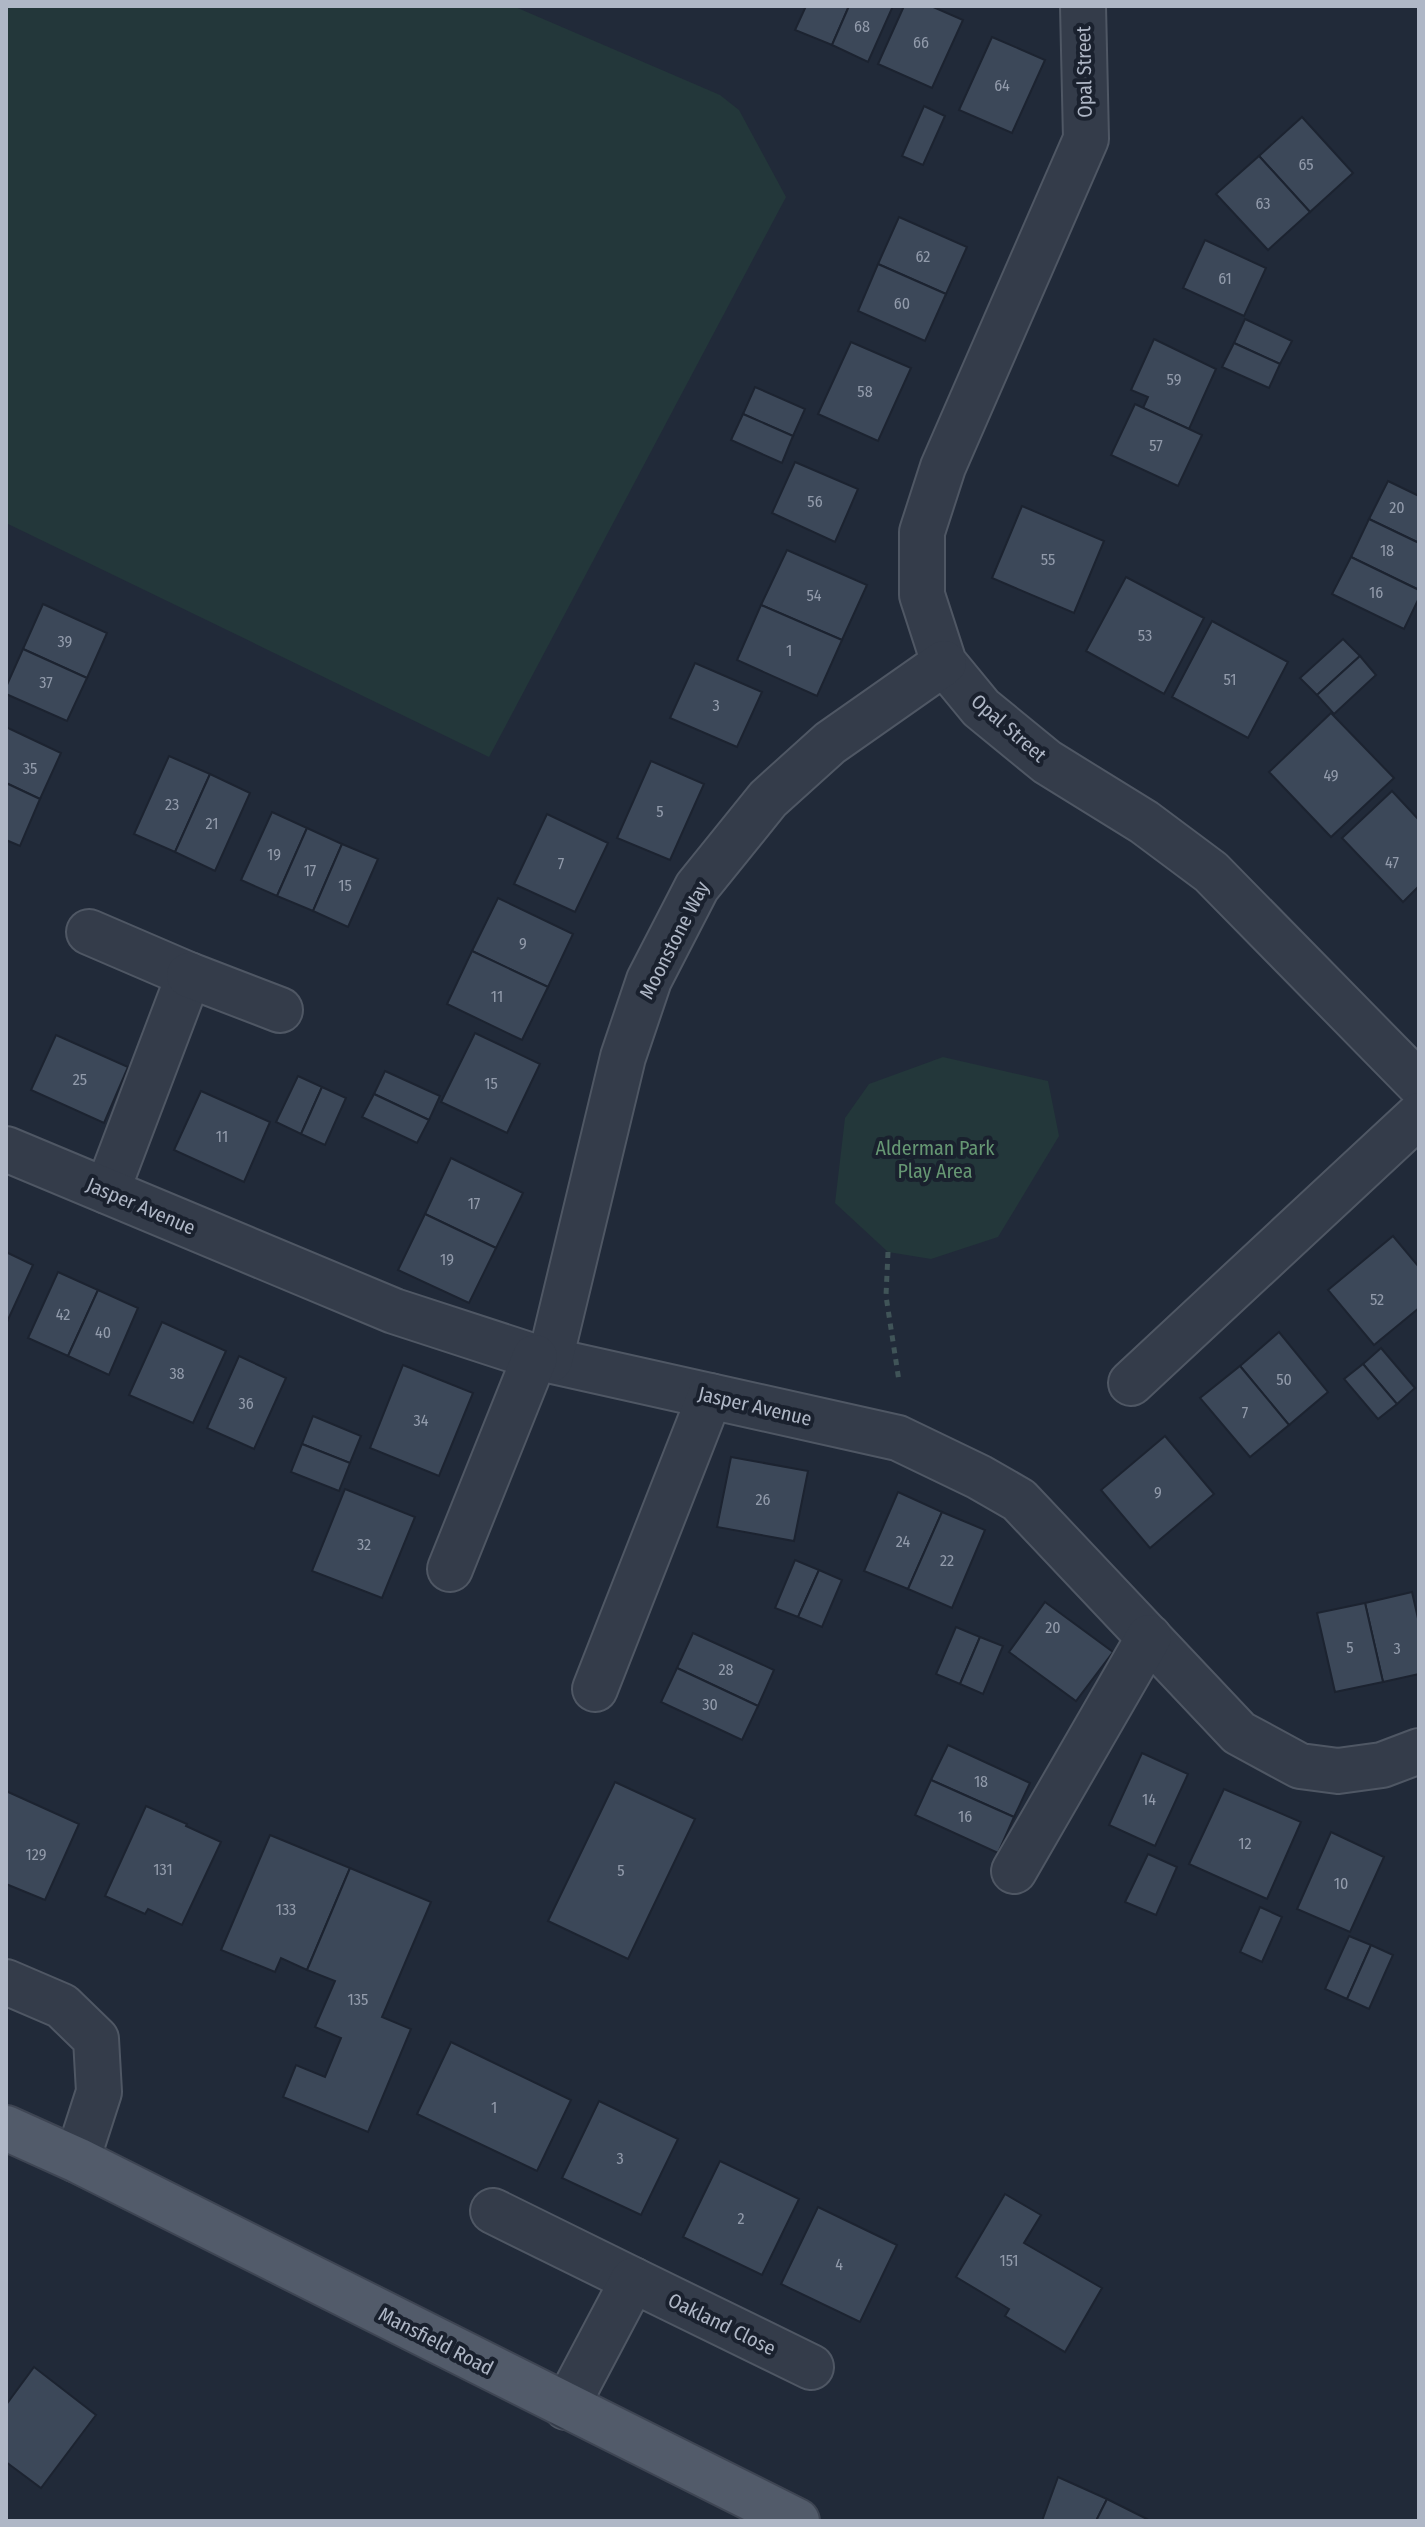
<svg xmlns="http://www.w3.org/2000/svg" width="1425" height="2527" viewBox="0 0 1425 2527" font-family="'Fira Sans Condensed',sans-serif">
	<rect width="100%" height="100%" fill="#212a39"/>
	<g fill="#23373a">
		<polygon points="6,6 513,6 720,95 739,110 786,197 489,757 6,523"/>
		<polygon points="943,1057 1048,1081 1059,1136 998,1237 931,1259 888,1252 835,1203 845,1118 869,1084"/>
	</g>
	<g fill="#3c4859" stroke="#1c2330" stroke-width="2">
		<polygon points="806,6 849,6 832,45 795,30"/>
		<polygon points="849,6 893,6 868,62 832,45"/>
		<polygon points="904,6 931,6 963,20 932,88 878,64"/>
		<polygon points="992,37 1045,60 1012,133 959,110"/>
		<polygon points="924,106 945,116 923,165 902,156"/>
		<polygon points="1302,117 1353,173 1310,212 1259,156"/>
		<polygon points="1259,156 1310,212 1268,250 1216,194"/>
		<polygon points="899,217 967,247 946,294 878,264"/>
		<polygon points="1205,240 1266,268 1244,316 1183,288"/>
		<polygon points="878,264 946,294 925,341 858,311"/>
		<polygon points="1245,319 1292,341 1280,364 1234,343"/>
		<polygon points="1154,339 1216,369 1189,429 1143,408 1148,397 1131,390"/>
		<polygon points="851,342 911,368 878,441 818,414"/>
		<polygon points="1234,343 1280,364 1269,388 1222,367"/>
		<polygon points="755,387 805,409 793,436 743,414"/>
		<polygon points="1135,404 1202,435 1178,486 1111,455"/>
		<polygon points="743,414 793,436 782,463 731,440"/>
		<polygon points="795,462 858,489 835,542 772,513"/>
		<polygon points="1388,481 1419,496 1419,543 1369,519"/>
		<polygon points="1022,506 1104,541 1074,613 992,578"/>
		<polygon points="1369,519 1419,543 1419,590 1351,557"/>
		<polygon points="787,550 867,585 842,640 761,605"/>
		<polygon points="1351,557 1419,590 1419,598 1404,629 1332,594"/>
		<polygon points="1126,577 1204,618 1164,694 1086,651"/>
		<polygon points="43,604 107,633 87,678 23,649"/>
		<polygon points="761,605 842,640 817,696 737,660"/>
		<polygon points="1212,621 1288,662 1248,738 1172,697"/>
		<polygon points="1343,639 1360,656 1317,695 1300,678"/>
		<polygon points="23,649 87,678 67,721 6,694 6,687"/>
		<polygon points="1360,656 1376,675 1334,714 1317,695"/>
		<polygon points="695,663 762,692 737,747 670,718"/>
		<polygon points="1331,713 1394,778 1331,837 1269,772"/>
		<polygon points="6,727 61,753 40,799 6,783"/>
		<polygon points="169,756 210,774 175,852 134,834"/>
		<polygon points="651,761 704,784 670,860 617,838"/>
		<polygon points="210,774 250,793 215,871 175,852"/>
		<polygon points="6,783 40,799 20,846 6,840"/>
		<polygon points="1392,791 1419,820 1419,886 1403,902 1342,838"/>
		<polygon points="272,812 307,828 277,896 241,880"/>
		<polygon points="547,814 608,843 575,912 514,884"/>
		<polygon points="307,828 342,844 313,911 277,896"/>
		<polygon points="342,844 378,859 348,927 313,911"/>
		<polygon points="498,898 573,934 548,987 472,951"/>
		<polygon points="472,951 548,987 522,1040 447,1004"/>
		<polygon points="475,1033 540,1064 507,1133 441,1102"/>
		<polygon points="56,1035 128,1067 104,1123 31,1090"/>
		<polygon points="385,1071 440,1096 429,1120 374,1094"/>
		<polygon points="298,1076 322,1087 301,1134 276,1122"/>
		<polygon points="322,1087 346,1098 325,1145 301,1134"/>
		<polygon points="201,1091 270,1122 244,1182 174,1150"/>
		<polygon points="374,1094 429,1120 417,1143 362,1117"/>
		<polygon points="451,1158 523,1193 496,1248 425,1214"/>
		<polygon points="425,1214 496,1248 469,1303 398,1270"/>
		<polygon points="1393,1236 1419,1267 1419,1308 1374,1345 1328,1290"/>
		<polygon points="6,1252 33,1265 6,1324"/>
		<polygon points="58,1272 98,1290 68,1356 28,1338"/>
		<polygon points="98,1290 138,1308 109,1375 68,1356"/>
		<polygon points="162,1322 226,1351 193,1423 129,1395"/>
		<polygon points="1279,1332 1328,1392 1289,1425 1240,1366"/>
		<polygon points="1381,1348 1415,1388 1397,1404 1363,1364"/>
		<polygon points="239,1356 286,1378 254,1449 207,1428"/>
		<polygon points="1363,1364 1397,1404 1378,1419 1344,1379"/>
		<polygon points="403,1365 473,1393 439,1476 370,1448"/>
		<polygon points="1240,1366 1289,1425 1250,1457 1200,1398"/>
		<polygon points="313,1416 361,1436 350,1463 302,1444"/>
		<polygon points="1165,1436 1214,1494 1150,1548 1101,1490"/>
		<polygon points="302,1444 350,1463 339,1491 291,1472"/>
		<polygon points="731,1457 808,1471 794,1541 717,1527"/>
		<polygon points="345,1489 415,1517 382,1598 312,1571"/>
		<polygon points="898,1492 942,1512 908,1589 864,1571"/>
		<polygon points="942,1512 985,1530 952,1608 908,1589"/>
		<polygon points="795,1560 819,1570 798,1617 775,1608"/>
		<polygon points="819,1570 842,1580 822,1627 798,1617"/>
		<polygon points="1412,1592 1419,1623 1419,1674 1383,1682 1365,1603"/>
		<polygon points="1045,1602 1113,1652 1076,1701 1009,1652"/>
		<polygon points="1365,1603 1383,1682 1335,1692 1317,1613"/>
		<polygon points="956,1627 980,1637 960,1684 936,1674"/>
		<polygon points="693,1633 774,1670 758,1706 677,1668"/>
		<polygon points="980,1637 1003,1646 983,1694 960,1684"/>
		<polygon points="677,1668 758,1706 742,1740 661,1702"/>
		<polygon points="948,1745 1030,1783 1014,1817 931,1780"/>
		<polygon points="1142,1753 1188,1774 1155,1846 1109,1825"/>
		<polygon points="931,1780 1014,1817 998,1853 915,1815"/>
		<polygon points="615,1782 695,1819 628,1959 548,1921"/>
		<polygon points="1224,1789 1301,1822 1267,1899 1189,1864"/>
		<polygon points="6,1791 79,1824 45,1900 6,1884"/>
		<polygon points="146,1806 187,1824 186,1826 221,1842 182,1925 148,1909 145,1914 105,1896"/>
		<polygon points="1331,1832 1384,1857 1350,1932 1297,1909"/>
		<polygon points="270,1835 350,1868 307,1970 281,1958 275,1972 221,1950"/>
		<polygon points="1148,1854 1177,1867 1156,1915 1125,1902"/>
		<polygon points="350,1868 431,1902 382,2017 411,2029 368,2132 283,2097 296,2065 325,2077 341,2038 315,2027 335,1981 307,1970"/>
		<polygon points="1260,1907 1282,1917 1262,1962 1240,1952"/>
		<polygon points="1349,1936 1371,1945 1347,1999 1325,1989"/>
		<polygon points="1371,1945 1393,1955 1369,2009 1347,1999"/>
		<polygon points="451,2042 571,2100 537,2171 417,2114"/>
		<polygon points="599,2101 678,2139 641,2215 562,2178"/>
		<polygon points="720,2161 799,2199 762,2275 683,2237"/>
		<polygon points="1005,2194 1041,2215 1024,2243 1102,2288 1065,2352 1005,2316 1009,2309 956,2277"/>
		<polygon points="818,2207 897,2245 860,2322 781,2284"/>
		<polygon points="34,2367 96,2415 41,2488 6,2462 6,2405"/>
		<polygon points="1058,2477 1107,2499 1096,2521 1042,2521"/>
		<polygon points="1107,2499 1147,2519 1146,2521 1096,2521"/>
	</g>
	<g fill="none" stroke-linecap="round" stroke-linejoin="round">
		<g stroke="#4f5764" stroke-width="48">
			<g id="minor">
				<polyline points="1083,6 1086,139 943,467 922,532 922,595 944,663 981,708 1047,762 1144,822 1211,872 1419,1084"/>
				<polyline points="89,932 189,975 107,1191"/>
				<polyline points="189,975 280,1010"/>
				<polyline points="6,1149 394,1311 535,1357 898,1438 979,1477 1019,1500 1239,1733 1300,1766 1338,1771 1382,1765 1419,1751"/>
				<polyline points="550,1360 623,1057 649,980 697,887 768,799 830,743 944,663"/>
				<polyline points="1131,1383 1419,1115"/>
				<polyline points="450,1569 535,1357"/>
				<polyline points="595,1689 710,1396"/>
				<polyline points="1014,1871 1149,1637"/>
				<polyline points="6,1982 62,2006 96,2039 99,2092 77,2160"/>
				<polyline points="493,2211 633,2280"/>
				<polyline points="566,2407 633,2280 811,2367"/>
			</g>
		</g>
		<g stroke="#3e4553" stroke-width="48">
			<polyline id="major" points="6,2128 77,2160 797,2521"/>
		</g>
		<polyline stroke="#405458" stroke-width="5" stroke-dasharray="6 6" stroke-linecap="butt" points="888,1252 886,1296 899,1381"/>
		<use href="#minor" stroke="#343c4a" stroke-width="44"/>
		<use href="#major" stroke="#525b6a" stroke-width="44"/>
	</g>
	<g text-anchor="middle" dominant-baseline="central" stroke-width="8" stroke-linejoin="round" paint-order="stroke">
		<g font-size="16" fill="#929bab">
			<text x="862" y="26">68</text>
			<text x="921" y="42">66</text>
			<text x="1002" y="85">64</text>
			<text x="1306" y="164">65</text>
			<text x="1263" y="203">63</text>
			<text x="923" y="256">62</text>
			<text x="1225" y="278">61</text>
			<text x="902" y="303">60</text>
			<text x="1174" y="379">59</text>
			<text x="865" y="391">58</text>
			<text x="1156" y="445">57</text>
			<text x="815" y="501">56</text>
			<text x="1397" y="507">20</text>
			<text x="1387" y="550">18</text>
			<text x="1048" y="559">55</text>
			<text x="1376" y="592">16</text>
			<text x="814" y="595">54</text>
			<text x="1145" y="635">53</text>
			<text x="65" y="641">39</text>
			<text x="789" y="650">1</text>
			<text x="1230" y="679">51</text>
			<text x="46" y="682">37</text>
			<text x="716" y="705">3</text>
			<text x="30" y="768">35</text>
			<text x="1331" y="775">49</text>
			<text x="172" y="804">23</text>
			<text x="660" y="811">5</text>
			<text x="212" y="823">21</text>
			<text x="274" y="854">19</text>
			<text x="1392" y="862">47</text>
			<text x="561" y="863">7</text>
			<text x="310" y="870">17</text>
			<text x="345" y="885">15</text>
			<text x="523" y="943">9</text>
			<text x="497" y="996">11</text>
			<text x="80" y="1079">25</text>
			<text x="491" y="1083">15</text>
			<text x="222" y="1136">11</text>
			<text x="474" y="1203">17</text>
			<text x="447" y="1259">19</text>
			<text x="1377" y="1299">52</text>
			<text x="63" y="1314">42</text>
			<text x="103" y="1332">40</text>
			<text x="177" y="1373">38</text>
			<text x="1284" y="1379">50</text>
			<text x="246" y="1403">36</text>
			<text x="1245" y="1412">7</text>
			<text x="421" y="1420">34</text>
			<text x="1158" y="1492">9</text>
			<text x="763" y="1499">26</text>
			<text x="903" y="1541">24</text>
			<text x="364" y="1544">32</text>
			<text x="947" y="1560">22</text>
			<text x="1053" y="1627">20</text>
			<text x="1350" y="1647">5</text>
			<text x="1397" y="1648">3</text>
			<text x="726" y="1669">28</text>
			<text x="710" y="1704">30</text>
			<text x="981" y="1781">18</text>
			<text x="1149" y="1799">14</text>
			<text x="965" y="1816">16</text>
			<text x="1245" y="1843">12</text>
			<text x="36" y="1854">129</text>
			<text x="163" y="1869">131</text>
			<text x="621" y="1870">5</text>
			<text x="1341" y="1883">10</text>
			<text x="286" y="1909">133</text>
			<text x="358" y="1999">135</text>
			<text x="494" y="2107">1</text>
			<text x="620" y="2158">3</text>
			<text x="741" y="2218">2</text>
			<text x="1009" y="2260">151</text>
			<text x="839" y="2264">4</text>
		</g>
		<g font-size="20" fill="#afb7c6" stroke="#1a212e">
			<text transform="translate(1084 72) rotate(-91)">Opal Street</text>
			<text transform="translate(1009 728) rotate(41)">Opal Street</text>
			<text transform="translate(674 940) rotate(-63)">Moonstone Way</text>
			<text transform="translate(141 1206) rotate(23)">Jasper Avenue</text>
			<text transform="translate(755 1406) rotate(13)">Jasper Avenue</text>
			<text transform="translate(722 2324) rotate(26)">Oakland Close</text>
			<text transform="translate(436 2341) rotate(27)">Mansfield Road</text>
		</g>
		<g font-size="20" fill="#669773" stroke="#1a212e">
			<text x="935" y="1148">Alderman Park<tspan x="935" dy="23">Play Area</tspan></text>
		</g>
	</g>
	<rect width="1425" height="2527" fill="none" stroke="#afb7c6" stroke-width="16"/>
</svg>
